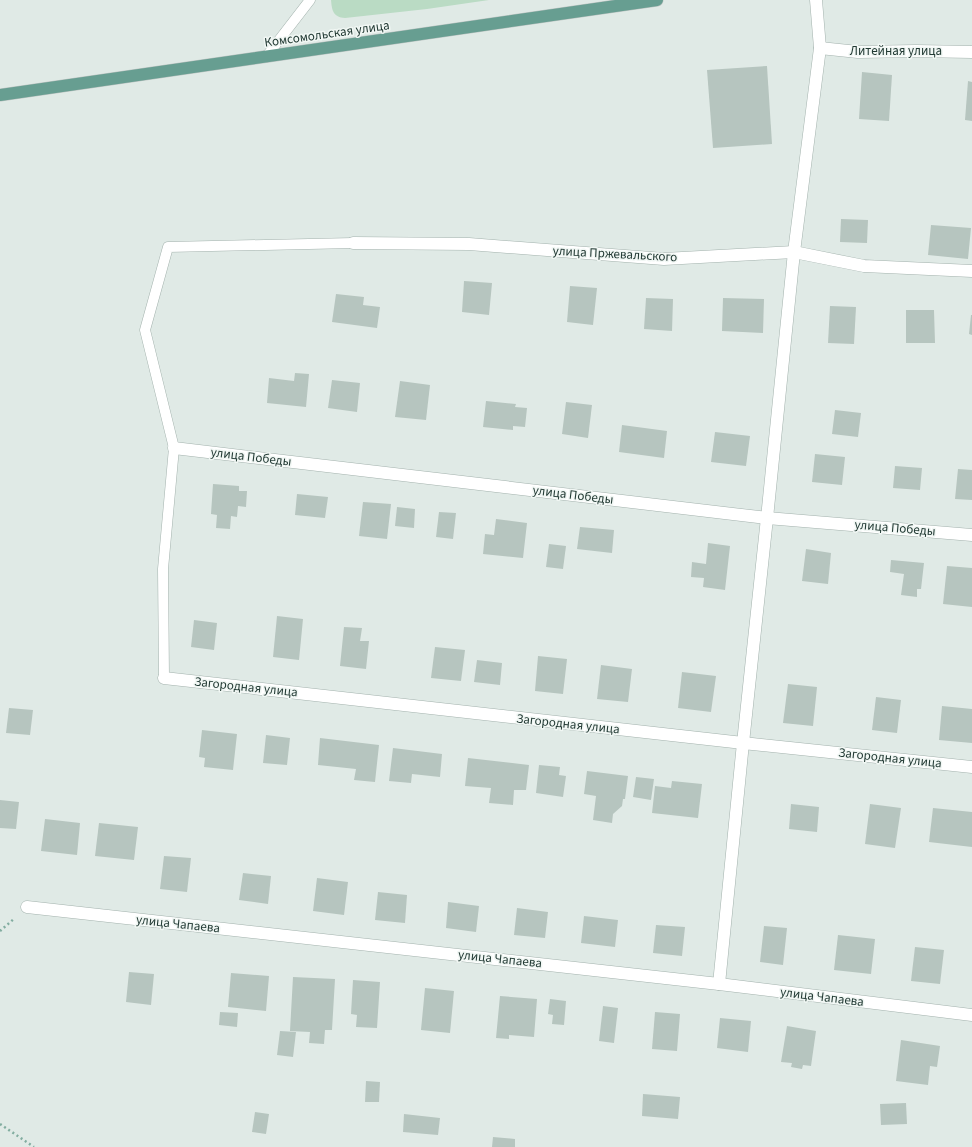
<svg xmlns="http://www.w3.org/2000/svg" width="972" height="1147" viewBox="0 0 972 1147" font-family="'Source Sans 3',sans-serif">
	<rect width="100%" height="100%" fill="#e0eae6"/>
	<path fill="#badbc4" d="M331,0H489L427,9L345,18C333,17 332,11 331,0Z"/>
	<g fill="#b6c5bf">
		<polygon points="767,66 772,144 713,148 707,70"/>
		<polygon points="862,72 892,75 889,121 859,119"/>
		<polygon points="968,81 972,82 972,121 965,120"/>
		<polygon points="841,219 868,220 867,243 840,242"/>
		<polygon points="931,225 971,228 968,259 928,255"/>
		<polygon points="464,281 492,283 489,315 462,312"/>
		<polygon points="570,286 597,288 593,325 567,322"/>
		<polygon points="336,294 364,297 363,305 380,307 377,328 332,322"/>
		<polygon points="646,298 673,299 672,331 644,329"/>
		<polygon points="723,298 764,299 763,333 722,331"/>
		<polygon points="830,306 856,307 854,344 828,343"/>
		<polygon points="906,310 934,310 935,343 906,343"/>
		<polygon points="971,315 972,315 972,335 969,334"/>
		<polygon points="295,373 309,374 306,407 267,403 269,378 294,381"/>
		<polygon points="332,380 360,383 357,412 328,408"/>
		<polygon points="400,381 430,385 426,420 395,417"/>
		<polygon points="486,401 516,404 515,407 527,408 525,427 513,426 513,430 483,427"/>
		<polygon points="566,402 592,405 588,438 562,434"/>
		<polygon points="835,410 861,413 858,437 832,434"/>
		<polygon points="622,425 667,431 664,458 619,452"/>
		<polygon points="715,432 750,436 746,466 711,462"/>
		<polygon points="815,454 845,457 842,485 812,482"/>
		<polygon points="895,466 922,468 920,490 893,488"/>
		<polygon points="958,469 972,470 972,500 955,499"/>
		<polygon points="213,484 239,486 239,491 247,491 246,507 238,506 237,517 231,516 230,529 216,528 217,515 211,514"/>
		<polygon points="297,494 328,497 325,518 295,515"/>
		<polygon points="363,502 391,504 387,539 359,536"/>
		<polygon points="397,507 415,509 414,528 395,526"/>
		<polygon points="439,512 456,513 453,539 436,537"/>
		<polygon points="496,519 527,523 523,558 483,554 485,534 494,535"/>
		<polygon points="580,527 614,530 612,553 577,549"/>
		<polygon points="708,543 730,546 725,590 703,587 704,578 691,577 692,562 706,564"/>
		<polygon points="549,544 566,546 563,569 546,567"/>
		<polygon points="806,549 831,553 828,584 802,581"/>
		<polygon points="891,560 924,563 921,589 917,589 917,597 901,595 904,574 890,572"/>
		<polygon points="947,566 972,568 972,607 943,604"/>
		<polygon points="277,616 303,619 299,660 273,657"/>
		<polygon points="194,620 217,623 214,650 191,647"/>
		<polygon points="344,627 362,628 360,641 369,641 366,669 340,666"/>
		<polygon points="435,647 465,650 461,681 431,678"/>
		<polygon points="538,656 567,659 563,694 535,691"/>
		<polygon points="477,660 502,663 500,685 474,682"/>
		<polygon points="601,665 632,669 628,702 597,699"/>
		<polygon points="682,672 716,676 711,712 678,708"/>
		<polygon points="788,684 817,687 813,726 783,723"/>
		<polygon points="876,697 901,700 897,733 872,730"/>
		<polygon points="942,706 972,709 972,743 939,740"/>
		<polygon points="9,708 33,710 30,735 6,733"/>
		<polygon points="202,730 237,734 233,770 204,767 205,758 199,757"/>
		<polygon points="266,735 290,738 287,765 263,763"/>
		<polygon points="320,738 379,745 375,782 354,780 356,769 318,765"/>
		<polygon points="393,748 442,754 440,777 412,774 411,783 389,781"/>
		<polygon points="468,758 529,765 526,790 514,790 513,805 489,803 491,788 465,786"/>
		<polygon points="539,765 560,767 559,775 566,776 563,797 536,793"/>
		<polygon points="587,771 628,776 625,799 623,799 622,806 613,814 612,823 593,820 596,796 584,794"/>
		<polygon points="636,777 654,779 651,800 633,797"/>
		<polygon points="672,781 702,784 698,818 652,813 655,786 671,788"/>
		<polygon points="0,800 19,802 16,829 0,828"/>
		<polygon points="791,804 819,807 817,832 789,829"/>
		<polygon points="870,804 901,808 895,848 865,844"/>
		<polygon points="933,808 972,812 972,847 929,842"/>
		<polygon points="45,819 80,823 77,855 41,851"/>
		<polygon points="99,823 138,827 134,860 95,856"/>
		<polygon points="164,856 191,858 187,892 160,889"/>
		<polygon points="243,873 271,876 268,904 239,900"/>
		<polygon points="317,878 348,882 344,915 313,911"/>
		<polygon points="378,892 407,895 405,923 375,920"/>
		<polygon points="448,902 479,906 476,932 446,928"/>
		<polygon points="517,908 548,912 545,938 514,935"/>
		<polygon points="584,916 618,920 615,947 581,943"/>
		<polygon points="656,925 685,927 682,956 653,953"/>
		<polygon points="764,926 787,928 783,965 760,962"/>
		<polygon points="838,935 875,939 871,974 834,970"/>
		<polygon points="915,947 944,950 940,984 911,981"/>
		<polygon points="129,972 154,974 151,1005 126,1002"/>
		<polygon points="231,973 269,976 266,1011 228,1007"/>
		<polygon points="293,977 335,979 332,1030 325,1030 324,1044 309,1043 310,1032 290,1031"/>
		<polygon points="353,980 380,982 377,1028 356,1027 357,1015 351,1014"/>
		<polygon points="425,988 454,991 450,1033 421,1030"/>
		<polygon points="500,996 537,999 534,1037 509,1035 509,1039 496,1038"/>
		<polygon points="550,999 566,1001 564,1025 552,1024 553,1015 548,1014"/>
		<polygon points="603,1006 618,1008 614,1043 599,1041"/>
		<polygon points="220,1012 238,1013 237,1027 219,1025"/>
		<polygon points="655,1012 680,1014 677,1051 652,1049"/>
		<polygon points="720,1018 751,1021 748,1052 717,1048"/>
		<polygon points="787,1026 816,1031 811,1066 803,1065 802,1069 791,1067 792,1063 781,1062"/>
		<polygon points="280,1031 296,1032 293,1057 277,1055"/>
		<polygon points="901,1040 940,1046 937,1067 930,1066 928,1085 896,1081"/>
		<polygon points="366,1081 380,1082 379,1102 365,1102"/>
		<polygon points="643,1094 680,1097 678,1119 642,1116"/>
		<polygon points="906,1103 907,1124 881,1125 880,1104"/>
		<polygon points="255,1112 269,1114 266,1134 252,1132"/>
		<polygon points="404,1114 440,1118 438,1135 403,1132"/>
		<polygon points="493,1137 515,1139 515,1147 492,1147"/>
	</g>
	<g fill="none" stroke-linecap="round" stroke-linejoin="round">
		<g stroke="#a3b2ad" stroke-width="11">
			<g id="service">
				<polyline points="266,57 310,0"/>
				<polyline points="164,678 163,569 174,448 145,330 168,247 353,243"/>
			</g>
		</g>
		<g stroke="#a3b2ad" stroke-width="13">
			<g id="minor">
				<polyline points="820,48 858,52 916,51 972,52"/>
				<polyline points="353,243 469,244 664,259 794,252 864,266 972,271"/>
				<polyline points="164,678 743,743 972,767"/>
				<polyline points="27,907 719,984 972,1015"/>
			</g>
		</g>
		<g stroke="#a3b2ad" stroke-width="13">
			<g id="tertiary">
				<polyline points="174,448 767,518 972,535"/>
				<polyline points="719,984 743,743 767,518 794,252 820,48 816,0"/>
			</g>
		</g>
		<g stroke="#bdc4c2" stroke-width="13">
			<polyline id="primary" points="0,95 657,0"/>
		</g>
		<g stroke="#82ada0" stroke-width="2.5" stroke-dasharray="2 3" stroke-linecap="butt">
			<polyline points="0,931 15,918"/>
			<polyline points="0,1124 34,1147"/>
		</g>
		<use href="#service" stroke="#fff" stroke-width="10"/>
		<use href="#minor" stroke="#fff" stroke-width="12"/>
		<use href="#tertiary" stroke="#fff" stroke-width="12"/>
		<use href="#primary" stroke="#679e91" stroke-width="12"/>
	</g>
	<g text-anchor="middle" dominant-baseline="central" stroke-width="3" stroke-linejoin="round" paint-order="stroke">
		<g font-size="13" fill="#223a34" stroke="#f1f7f4">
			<text transform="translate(327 34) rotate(-8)">Комсомольская улица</text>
			<text x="896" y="51">Литейная улица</text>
			<text transform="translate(615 254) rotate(3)">улица Пржевальского</text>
			<text transform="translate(251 457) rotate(7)">улица Победы</text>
			<text transform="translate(573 495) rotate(7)">улица Победы</text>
			<text transform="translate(895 528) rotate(5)">улица Победы</text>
			<text transform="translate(246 687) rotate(6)">Загородная улица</text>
			<text transform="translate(568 724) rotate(6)">Загородная улица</text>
			<text transform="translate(890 758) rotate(6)">Загородная улица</text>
			<text transform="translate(178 924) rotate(6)">улица Чапаева</text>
			<text transform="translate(500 959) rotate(6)">улица Чапаева</text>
			<text transform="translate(822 997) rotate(7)">улица Чапаева</text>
		</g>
	</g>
</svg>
